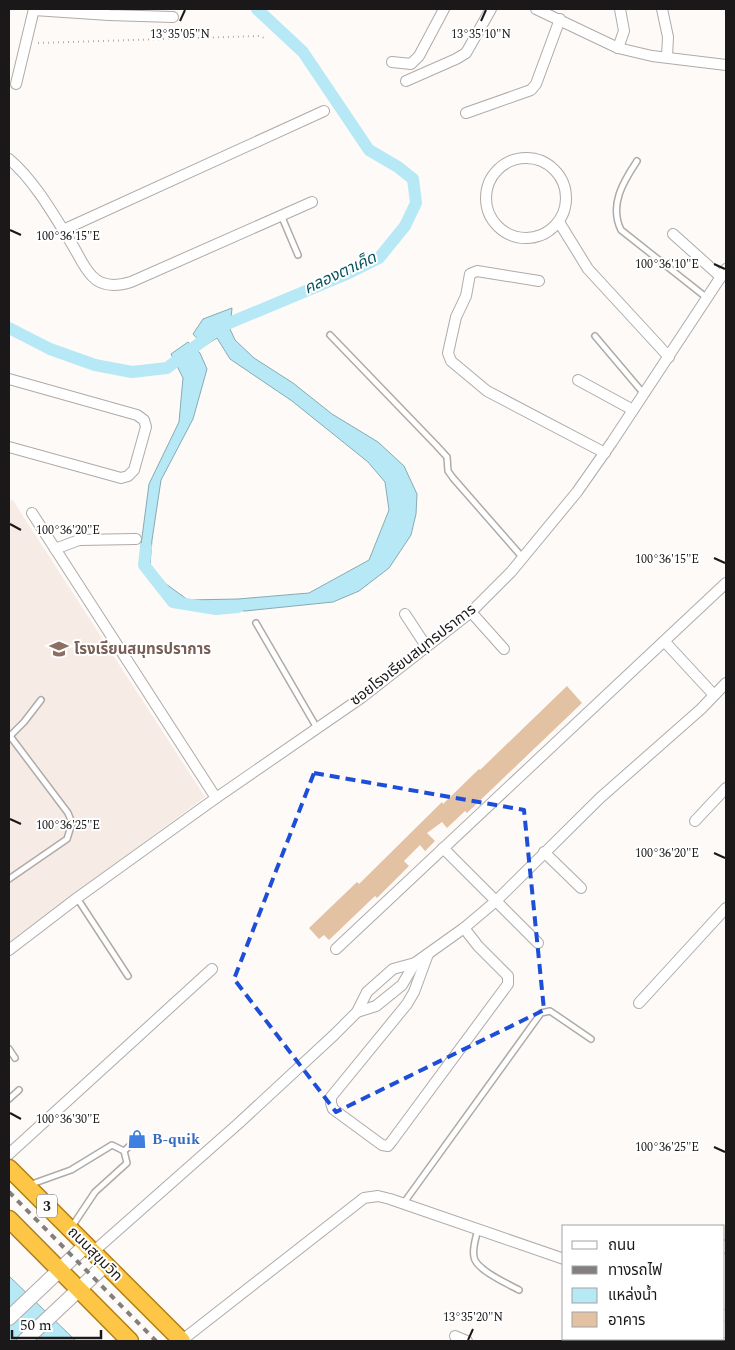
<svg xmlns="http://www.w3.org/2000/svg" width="735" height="1350" viewBox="0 0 735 1350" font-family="Spectral,'Noto Sans Thai',serif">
	<rect width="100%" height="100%" fill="#fefaf8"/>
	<polygon fill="#f7ebe6" points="12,499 205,797 9,942 9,502"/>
	<g fill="#b6e9f5" stroke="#87aab3">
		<polygon points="232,308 230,329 235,340 254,358 293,383 332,414 378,442 404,466 417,494 416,514 411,535 389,568 359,591 333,602 245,611 191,605 171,600 144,565 141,545 149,484 179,422 183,378 171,354 188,342 200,353 207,369 193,419 161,480 152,540 150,565 166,584 188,600 238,599 309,593 369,560 389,510 385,482 368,462 292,401 230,359 217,338 204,346 193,334 203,319"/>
		<polygon points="9,1276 76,1341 9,1341"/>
	</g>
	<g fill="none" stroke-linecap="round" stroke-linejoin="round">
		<g stroke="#b6e9f5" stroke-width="12">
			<polyline points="9,328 50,349 95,365 132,372 167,368 222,326 349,273 379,258 405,226 416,203 413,179 398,167 369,150 303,52 257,9"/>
			<polyline points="146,547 144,565 173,602 216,609 238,607"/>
		</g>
	</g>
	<polygon fill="#e2c2a3" points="567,686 582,703 467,813 465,811 447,828 442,822 427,833 435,841 425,851 420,845 404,861 409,866 377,898 375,896 329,940 324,935 319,939 309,928 357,882 359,884 442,802 443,804 479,769 480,770"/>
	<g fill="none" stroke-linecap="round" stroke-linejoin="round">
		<g stroke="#aeaba9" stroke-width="8">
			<g id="service">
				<path d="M637,161C623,182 609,205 621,230L707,298"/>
				<polyline points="281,215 298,255"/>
				<polyline points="330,335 436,445 447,457 448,471 453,478 523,558"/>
				<polyline points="595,336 644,394"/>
				<polyline points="256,623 317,728"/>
				<polyline points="9,737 24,722 41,700"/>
				<polyline points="9,879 67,839 72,823 68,813 10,736"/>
				<polyline points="77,898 128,976"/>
				<polyline points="9,1049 15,1058"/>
				<polyline points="9,1099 19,1090"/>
				<polyline points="124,1151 135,1141"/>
				<polyline points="29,1185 71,1170 112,1145 124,1151 127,1163 95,1192 71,1228"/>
				<polyline points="403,1204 541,1013 550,1011 591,1039"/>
				<path d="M478,1229C476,1238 472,1248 474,1257C476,1270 508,1284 519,1290"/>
				<polyline points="724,1250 726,1243"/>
				<polyline points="629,1341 630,1339"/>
				<polyline points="716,1341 725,1341"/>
			</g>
		</g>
		<g stroke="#aeaba9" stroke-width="12">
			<g id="minor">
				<polyline points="536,9 618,48 652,56 726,65"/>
				<polyline points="662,9 668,37 667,57"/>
				<polyline points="34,10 109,15 173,17"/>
				<polyline points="618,48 624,31 620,9"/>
				<polyline points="392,62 411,64 419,56 444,9"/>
				<polyline points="406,81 456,59 466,53 491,9"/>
				<polyline points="16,84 34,9"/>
				<polyline points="466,113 531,90 536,84 560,19"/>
				<circle cx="526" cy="198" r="40"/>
				<path d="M9,159C35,181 55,217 73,246C79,256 84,268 92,276C103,288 118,286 131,282L312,202"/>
				<polyline points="559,222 588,269 669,357"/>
				<polyline points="63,230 324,111"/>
				<polyline points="673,234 721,277"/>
				<polyline points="539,281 477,271 470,274 466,296 456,317 448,353 451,361 487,391 605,453"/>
				<polyline points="9,379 137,415 144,420 146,427 134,470 128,476 121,478 9,447"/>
				<polyline points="578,380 633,410"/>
				<polyline points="32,513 216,798"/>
				<polyline points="55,549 79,540 136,539"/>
				<polyline points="471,612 504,649"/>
				<polyline points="405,614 426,646"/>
				<polyline points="665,642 714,695"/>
				<polyline points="695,821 726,788"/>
				<polyline points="443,848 538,943"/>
				<polyline points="544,852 581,888"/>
				<polyline points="336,949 726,583"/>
				<polyline points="9,950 77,898 216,798 361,698 471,612 511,572 577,492 612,442 726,269"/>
				<polyline points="428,954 414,992 407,1004 331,1097 331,1103 333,1109 382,1145 388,1146 392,1141 508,984 508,976 478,946 464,928"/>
				<polyline points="639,1003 726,908"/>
				<polyline points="357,1012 376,1006 402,985 415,963"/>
				<polyline points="9,1154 212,969"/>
				<polyline points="93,1252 239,1123 334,1035 357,1012 367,992 393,969 415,963 464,928 496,901 600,798 701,709 726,683"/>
				<polyline points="724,1315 726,1316"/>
				<polyline points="455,1336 467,1341"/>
				<polyline points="181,1341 364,1198 378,1196 390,1199 564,1259"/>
			</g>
		</g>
		<g stroke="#aeaba9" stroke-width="16">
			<g id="secondary">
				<polyline points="9,1318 86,1245"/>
				<polyline points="24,1341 105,1265"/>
			</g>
		</g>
		<g stroke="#ae7f19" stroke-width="19">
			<g id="trunk">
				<polyline points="9,1168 182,1341"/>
				<polyline points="9,1219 130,1341"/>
			</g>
		</g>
		<polyline stroke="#b0acab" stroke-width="2" stroke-dasharray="1 4" stroke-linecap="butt" points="38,43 259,36 267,39"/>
		<use href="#service" stroke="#fff" stroke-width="5"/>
		<use href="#minor" stroke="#fff" stroke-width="10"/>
		<use href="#secondary" stroke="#fff" stroke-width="14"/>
		<use href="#trunk" stroke="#fec647" stroke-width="16"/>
		<polyline stroke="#827f7e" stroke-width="4" stroke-dasharray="6 6" stroke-linecap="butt" points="9,1192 156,1341"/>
	</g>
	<path fill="none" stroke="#1d4ed8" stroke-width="4" stroke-dasharray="10 6" stroke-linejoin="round" d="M314,773L524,810L544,1010L336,1112L234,979Z"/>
	<path fill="none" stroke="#1a1818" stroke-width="2" d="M180,21L185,10M481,21L486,10M10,230L21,235M714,264L725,269M10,524L21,530M714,558L725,563M10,819L21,824M714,853L725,858M10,1113L21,1119M714,1147L725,1152M468,1340L473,1329"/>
	<defs>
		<g id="school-bare" transform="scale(1.5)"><path d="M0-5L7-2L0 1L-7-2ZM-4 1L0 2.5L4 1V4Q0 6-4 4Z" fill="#8d6e63" stroke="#fff" stroke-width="2.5" paint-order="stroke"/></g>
		<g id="shop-bare" transform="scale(1.5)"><path d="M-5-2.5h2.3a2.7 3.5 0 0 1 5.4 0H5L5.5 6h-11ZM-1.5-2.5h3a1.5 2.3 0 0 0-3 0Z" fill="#3f7fe0" stroke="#fff" stroke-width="2.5" paint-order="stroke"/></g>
	</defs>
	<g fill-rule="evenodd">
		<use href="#school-bare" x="59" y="649"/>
		<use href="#shop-bare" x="137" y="1139"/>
	</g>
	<g text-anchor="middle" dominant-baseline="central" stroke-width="4" stroke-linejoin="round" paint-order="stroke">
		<rect fill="#fff" stroke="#5f5d5d" stroke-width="1" x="37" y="1194.5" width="20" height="23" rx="4"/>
		<g font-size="14" font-weight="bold" fill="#1a1818">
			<text x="47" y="1206">3</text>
		</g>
		<g font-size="15" font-weight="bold" fill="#785e54" stroke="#fff" text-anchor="start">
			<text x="74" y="649">โรงเรียนสมุทรปราการ</text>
		</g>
		<g font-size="15" fill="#1a1818" stroke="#fff">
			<text transform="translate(413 655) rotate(-38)">ซอยโรงเรียนสมุทรปราการ</text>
			<text transform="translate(95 1254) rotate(45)">ถนนสุขุมวิท</text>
		</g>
		<g font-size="15" font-weight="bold" fill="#366cbe" stroke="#fff" text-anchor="start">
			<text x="152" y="1139">B-quik</text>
		</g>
		<g font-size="16" font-style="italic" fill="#08525e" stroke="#fff">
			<text transform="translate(340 273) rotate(-25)">คลองตาเค็ด</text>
		</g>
	</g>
	<g font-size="12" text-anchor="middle" fill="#1a1818" stroke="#fff" stroke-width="4" stroke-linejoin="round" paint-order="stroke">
		<text x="180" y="38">13°35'05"N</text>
		<text x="481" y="38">13°35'10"N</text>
		<text x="68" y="240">100°36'15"E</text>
		<text x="667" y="268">100°36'10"E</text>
		<text x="68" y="534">100°36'20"E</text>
		<text x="667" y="563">100°36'15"E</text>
		<text x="68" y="829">100°36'25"E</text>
		<text x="667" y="857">100°36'20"E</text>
		<text x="68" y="1123">100°36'30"E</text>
		<text x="667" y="1151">100°36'25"E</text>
		<text x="473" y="1321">13°35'20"N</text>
	</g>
	<rect width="735" height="1350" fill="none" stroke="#1a1818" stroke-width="20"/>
	<rect x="562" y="1225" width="162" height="115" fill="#ffffff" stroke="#a3a3a3"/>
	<rect x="572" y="1241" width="25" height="8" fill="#ffffff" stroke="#a3a3a3"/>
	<text x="608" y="1250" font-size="15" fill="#1a1818">ถนน</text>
	<rect x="572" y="1266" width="25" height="8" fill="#827f7e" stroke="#a3a3a3"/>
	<text x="608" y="1275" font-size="15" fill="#1a1818">ทางรถไฟ</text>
	<rect x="572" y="1288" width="25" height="15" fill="#b6e9f5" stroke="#a3a3a3"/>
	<text x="608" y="1300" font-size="15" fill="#1a1818">แหล่งน้ำ</text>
	<rect x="572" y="1312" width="25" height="15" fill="#e2c2a3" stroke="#a3a3a3"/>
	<text x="608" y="1325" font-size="15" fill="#1a1818">อาคาร</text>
	<path d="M12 1330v8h89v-8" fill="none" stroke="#1a1818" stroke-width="2.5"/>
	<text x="20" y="1330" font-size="15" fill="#1a1818" stroke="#ffffff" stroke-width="4" paint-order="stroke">50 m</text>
</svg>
